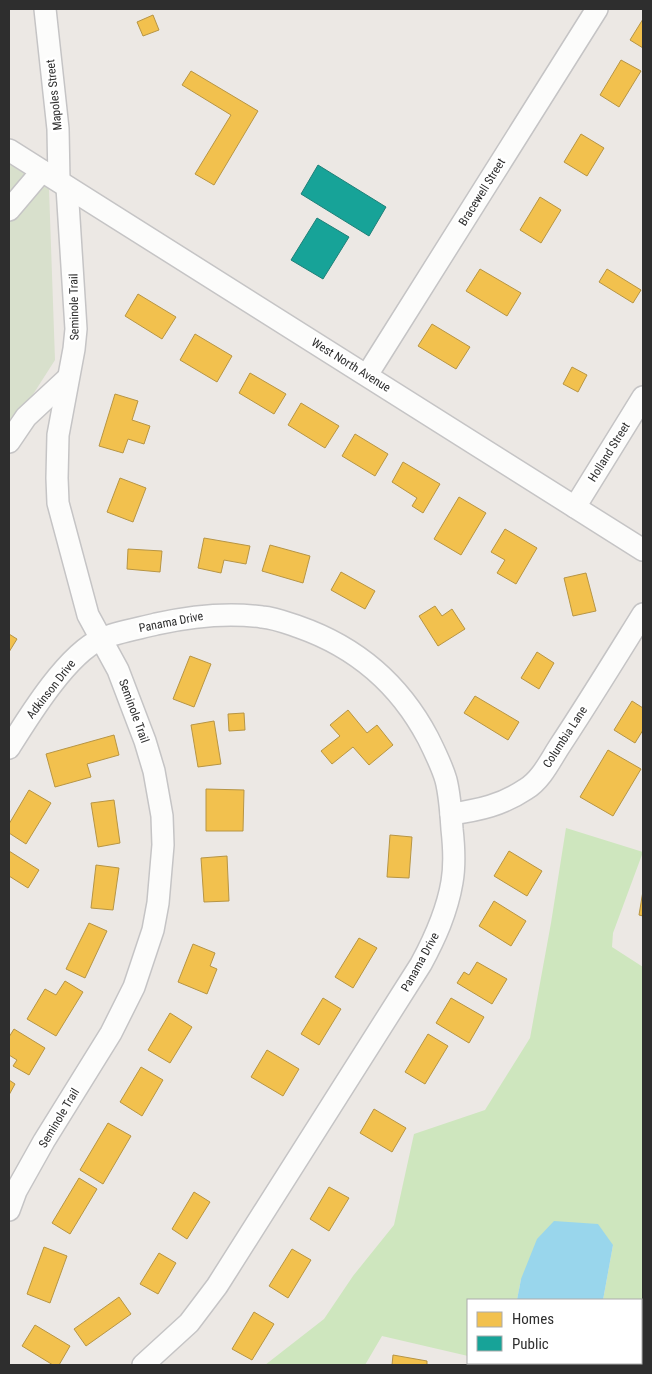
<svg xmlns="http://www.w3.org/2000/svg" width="652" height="1374" viewBox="0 0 652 1374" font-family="'Roboto Condensed',sans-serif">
	<rect width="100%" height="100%" fill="#ece8e4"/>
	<polygon fill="#cee6be" points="566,828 643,852 613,933 612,947 643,967 643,1365 590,1365 591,1363 641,1363 641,1300 603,1300 613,1245 521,1279 517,1300 468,1300 468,1356 382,1336 365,1365 265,1365 324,1319 353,1276 394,1225 414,1134 485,1110 530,1038 551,923"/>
	<polygon fill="#d8e0cc" points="9,164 49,189 55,360 9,432"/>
	<g fill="#99d6ec">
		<polygon points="554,1221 598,1224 613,1245 603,1300 517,1300 521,1279 537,1239"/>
		<polygon points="497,1363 591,1363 590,1365 496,1365"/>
	</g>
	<g fill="#f2c14e" stroke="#b79544">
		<polygon points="153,15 159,30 143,36 137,22"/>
		<polygon points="643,19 643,48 630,40"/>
		<polygon points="621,60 641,71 619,107 600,95"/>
		<polygon points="191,71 258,111 214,185 195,174 231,115 182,85"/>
		<polygon points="581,134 604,148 587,176 564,162"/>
		<polygon points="540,197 561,210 541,243 520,230"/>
		<polygon points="480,269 521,293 507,316 466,291"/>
		<polygon points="607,269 641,290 633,303 599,282"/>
		<polygon points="138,294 176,317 162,339 125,316"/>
		<polygon points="432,324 470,347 456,369 418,346"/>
		<polygon points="195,334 232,356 217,382 180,360"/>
		<polygon points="572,367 587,375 578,392 563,384"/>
		<polygon points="250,373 286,394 274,414 239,393"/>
		<polygon points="115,394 138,401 132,420 150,426 144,444 128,439 123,453 99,446"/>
		<polygon points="301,403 339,426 325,448 288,425"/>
		<polygon points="355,434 388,454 375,476 342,456"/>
		<polygon points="403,462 440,484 423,513 412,506 417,498 392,482"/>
		<polygon points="120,478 146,488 133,522 107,512"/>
		<polygon points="459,497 486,513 461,555 434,539"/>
		<polygon points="505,529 537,548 516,584 497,573 505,560 491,552"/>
		<polygon points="204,538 250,546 246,564 224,560 221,573 198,568"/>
		<polygon points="270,545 310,556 303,583 262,571"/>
		<polygon points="128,549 162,551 160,572 127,569"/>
		<polygon points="341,572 375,591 365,609 331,590"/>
		<polygon points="586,573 596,611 573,616 564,578"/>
		<polygon points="435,606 442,616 452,609 465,629 438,646 419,616"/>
		<polygon points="9,634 17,639 9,652"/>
		<polygon points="537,652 554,663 539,689 521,678"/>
		<polygon points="190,656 211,664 194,707 173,699"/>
		<polygon points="475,696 519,722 508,740 464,713"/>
		<polygon points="632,701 643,708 643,730 635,743 614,730"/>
		<polygon points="348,710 367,733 377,725 393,745 369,765 353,747 332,764 321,751 340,736 330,725"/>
		<polygon points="244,713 245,730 229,731 228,714"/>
		<polygon points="214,721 221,764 198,767 191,725"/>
		<polygon points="114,735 119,755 87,764 91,777 55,787 46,754"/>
		<polygon points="608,750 641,769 613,816 580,797"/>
		<polygon points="206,789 244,790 243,831 206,831"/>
		<polygon points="29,790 51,803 26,844 9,833 9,824"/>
		<polygon points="114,800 120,843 98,847 91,803"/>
		<polygon points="390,835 412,837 409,878 387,877"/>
		<polygon points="9,851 39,870 28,888 9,876"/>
		<polygon points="509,851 542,871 527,896 494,876"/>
		<polygon points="227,856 229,901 204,902 201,858"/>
		<polygon points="96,865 119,868 113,910 91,908"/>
		<polygon points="643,891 643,916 639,915"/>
		<polygon points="494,901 526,921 511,946 479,926"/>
		<polygon points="89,923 107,931 85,978 66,969"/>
		<polygon points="359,938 377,948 353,988 335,977"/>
		<polygon points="193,944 215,953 210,966 217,969 207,994 178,982"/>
		<polygon points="477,962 507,979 492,1004 457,983 464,972 469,975"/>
		<polygon points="65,981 83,992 56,1036 27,1019 45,989 56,995"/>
		<polygon points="323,998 341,1009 319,1045 301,1034"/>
		<polygon points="451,998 484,1017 469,1043 436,1023"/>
		<polygon points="170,1013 192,1027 170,1063 148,1050"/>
		<polygon points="14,1029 45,1048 29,1075 13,1066 17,1060 9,1055 9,1037"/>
		<polygon points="428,1034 448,1046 425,1084 405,1072"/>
		<polygon points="267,1050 299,1069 283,1096 251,1077"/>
		<polygon points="141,1067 163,1080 142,1116 120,1102"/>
		<polygon points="9,1080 15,1084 9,1095"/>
		<polygon points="374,1109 406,1128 392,1152 360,1133"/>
		<polygon points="108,1123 131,1136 103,1184 80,1170"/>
		<polygon points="79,1178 97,1189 70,1234 52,1223"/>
		<polygon points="329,1187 349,1198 329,1231 310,1219"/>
		<polygon points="194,1192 210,1202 187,1239 172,1229"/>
		<polygon points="44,1247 67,1256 50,1303 27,1294"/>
		<polygon points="292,1249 311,1260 288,1298 269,1286"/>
		<polygon points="159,1253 176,1263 158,1294 140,1284"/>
		<polygon points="119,1297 131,1314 86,1346 74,1329"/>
		<polygon points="254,1312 274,1324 252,1360 232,1349"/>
		<polygon points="35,1325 70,1346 59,1365 53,1365 22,1346"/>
		<polygon points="393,1355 427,1361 427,1365 392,1365"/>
	</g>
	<g fill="#17a398" stroke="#1e8078">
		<polygon points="318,165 386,207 369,236 301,194"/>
		<polygon points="317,218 349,237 323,279 291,260"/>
	</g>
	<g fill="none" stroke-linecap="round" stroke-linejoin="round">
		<g stroke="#c5c4c5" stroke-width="24">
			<g id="minor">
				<polyline points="45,9 58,129 59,181"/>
				<polyline points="9,150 643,550"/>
				<polyline points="9,210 42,171"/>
				<polyline points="367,375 597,9"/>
				<polyline points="9,442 26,417 68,378"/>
				<polyline points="575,507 643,397"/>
				<path d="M9,748C29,716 67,654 101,639C116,632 141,628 156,624C192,616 226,612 262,617C275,618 287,623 299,627C356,647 400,685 428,738C435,752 442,766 446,780C450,796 451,813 452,829C454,847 455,865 452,882C447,912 435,938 421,964L217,1286L189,1323L143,1365"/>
				<path d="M451,814C480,810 502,805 526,789C541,780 550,761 559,747C588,703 615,659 643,614"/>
				<polyline points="9,1210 16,1191 44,1141 111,1033 134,987 153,930 158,903 163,845 162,816 154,771 145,741 118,670 88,615 58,503 57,478 58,435 74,349 76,329 67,187"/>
			</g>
		</g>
		<use href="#minor" stroke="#fcfcfb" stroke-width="21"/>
	</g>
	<g text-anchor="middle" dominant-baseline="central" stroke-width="5" stroke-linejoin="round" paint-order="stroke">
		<g font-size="12" fill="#2e2e2e" stroke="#fff">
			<text transform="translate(54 95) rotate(-96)">Mapoles Street</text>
			<text transform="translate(482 192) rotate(-58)">Bracewell Street</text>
			<text transform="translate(74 307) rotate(-91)">Seminole Trail</text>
			<text transform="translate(351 365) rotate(32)">West North Avenue</text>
			<text transform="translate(609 452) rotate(-58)">Holland Street</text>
			<text transform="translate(171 622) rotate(-11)">Panama Drive</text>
			<text transform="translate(51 689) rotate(-52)">Adkinson Drive</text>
			<text transform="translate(134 711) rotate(70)">Seminole Trail</text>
			<text transform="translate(565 737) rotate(-57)">Columbia Lane</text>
			<text transform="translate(420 962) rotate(-61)">Panama Drive</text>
			<text transform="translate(59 1118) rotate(-59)">Seminole Trail</text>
		</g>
	</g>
	<rect width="652" height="1374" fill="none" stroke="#2e2e2e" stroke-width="20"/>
	<rect x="467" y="1299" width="175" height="65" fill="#ffffff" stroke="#ababab"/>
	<rect x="477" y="1312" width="25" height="15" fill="#f2c14e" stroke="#ababab"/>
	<text x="512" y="1324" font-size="15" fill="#2e2e2e">Homes</text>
	<rect x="477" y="1336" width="25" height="15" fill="#17a398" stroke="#ababab"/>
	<text x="512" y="1349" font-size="15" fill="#2e2e2e">Public</text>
</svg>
